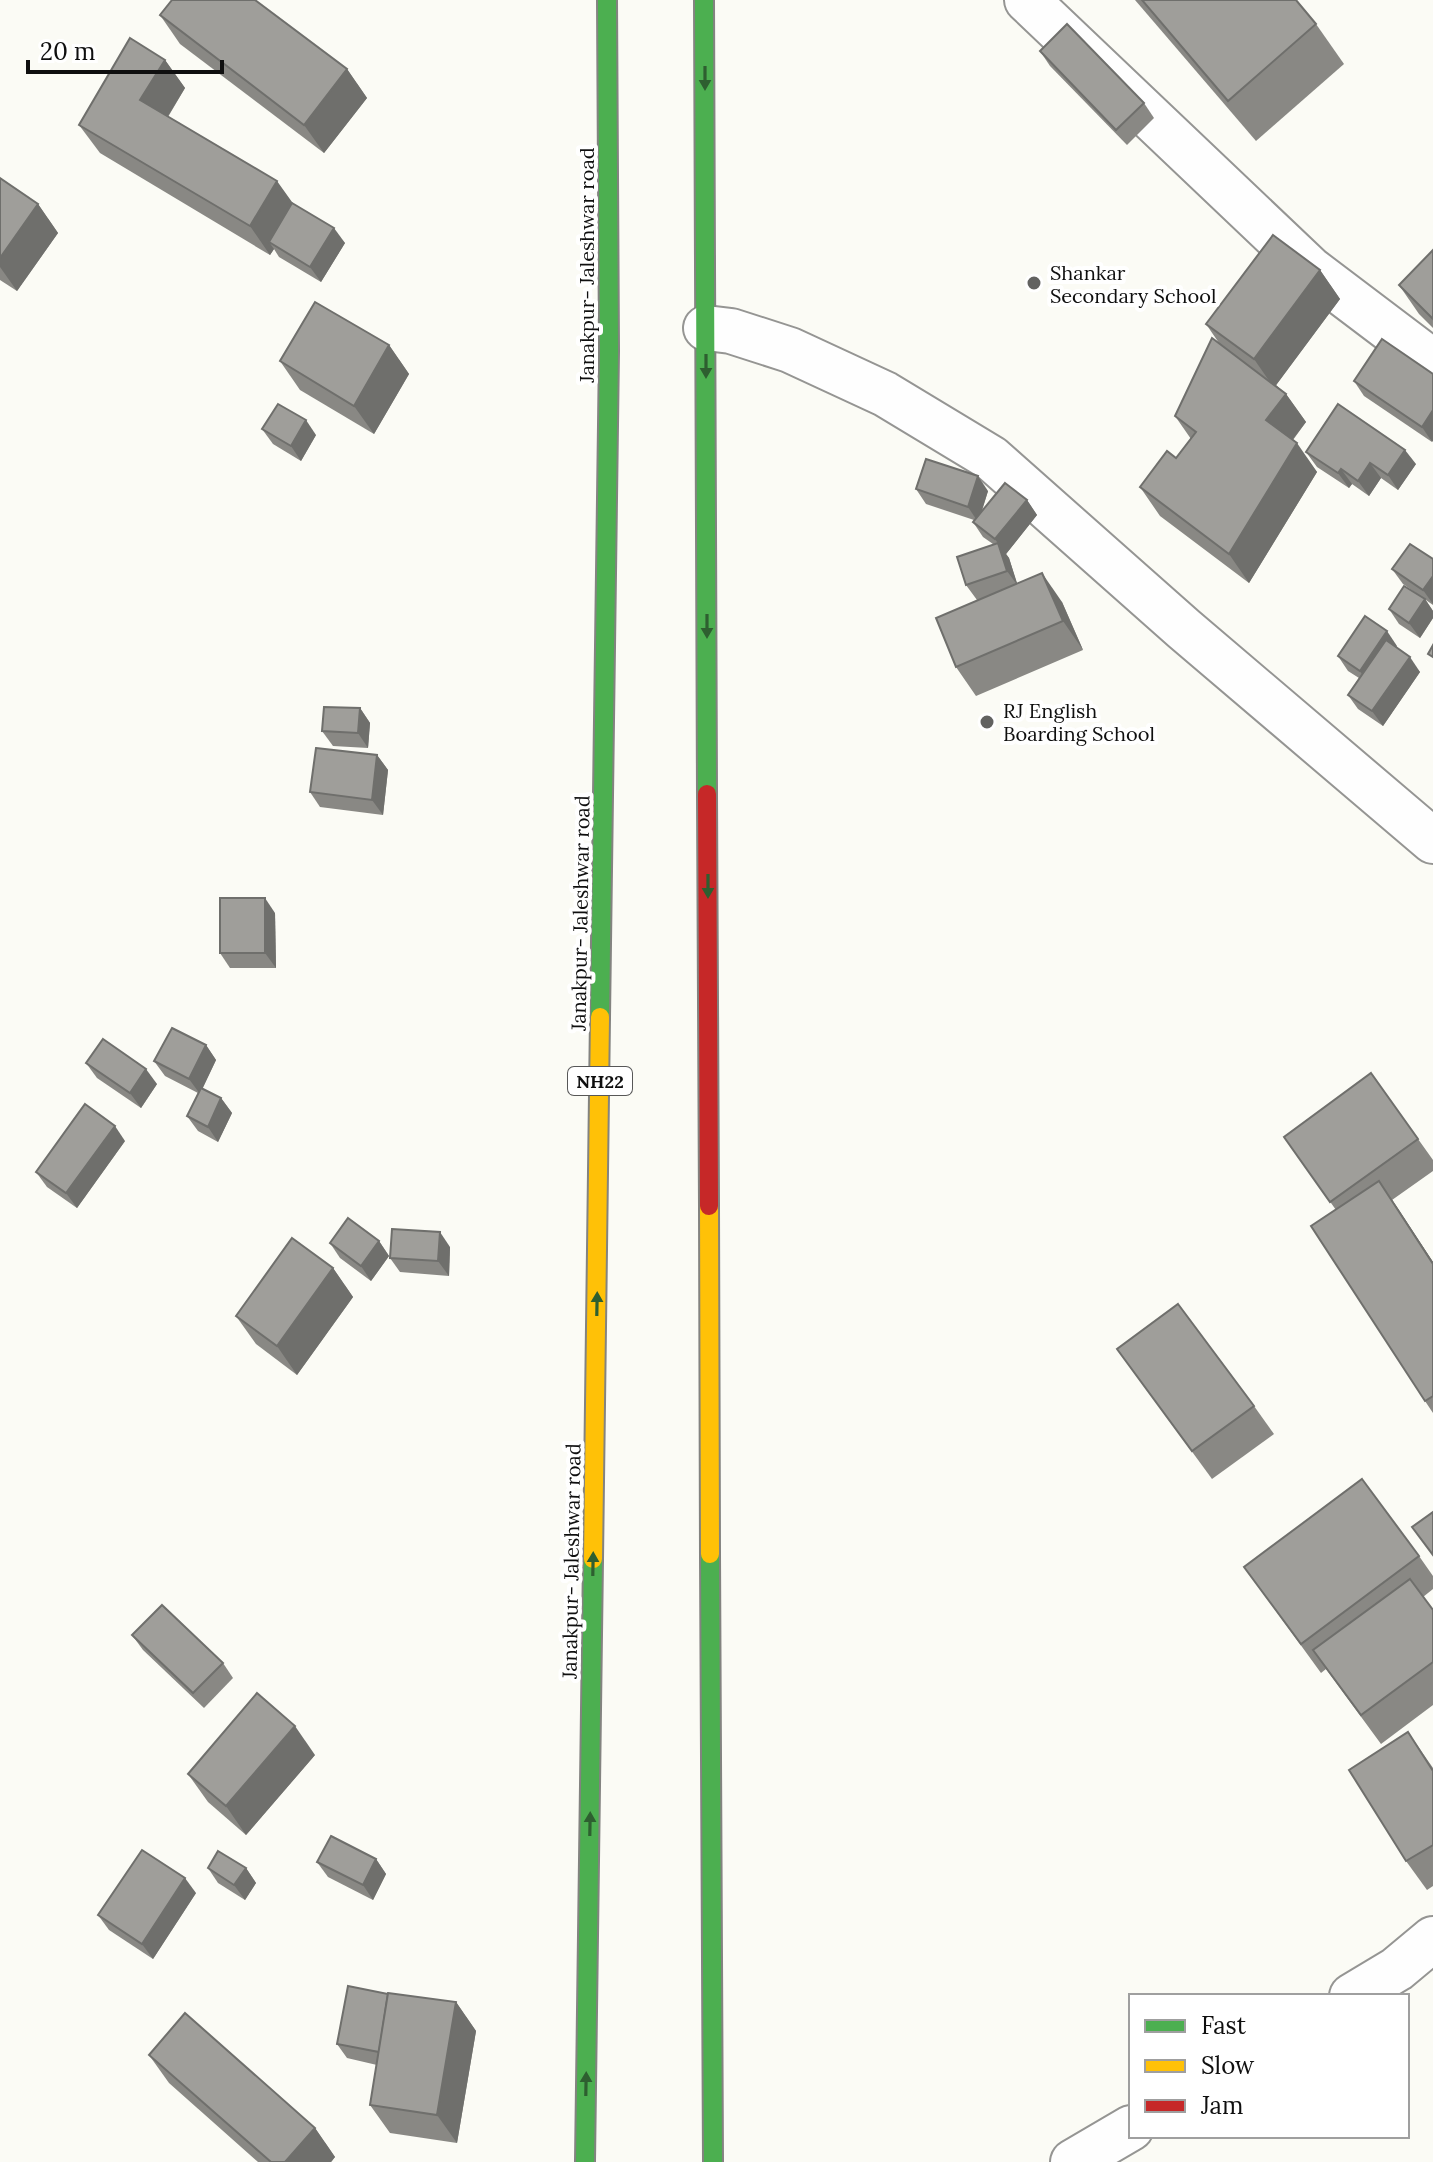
<svg xmlns="http://www.w3.org/2000/svg" width="1433" height="2162" viewBox="0 0 1433 2162" font-family="Lora,serif">
	<rect width="100%" height="100%" fill="#fbfbf5"/>
	<g fill="none" stroke-linecap="round" stroke-linejoin="round">
		<g stroke="#959593" stroke-width="48">
			<g id="street">
				<polyline points="1027,0 1310,269 1433,362"/>
				<polyline points="706,328 731,331 790,350 885,394 991,458 1184,629 1433,841"/>
				<polyline points="1352,1996 1397,1969 1433,1939"/>
				<polyline points="1073,2162 1131,2128"/>
			</g>
		</g>
		<g stroke="#838380" stroke-width="22">
			<g id="fast">
				<polyline points="704,0 707,794"/>
				<polyline points="600,1017 609,351 607,0"/>
				<polyline points="710,1554 713,2162"/>
				<polyline points="585,2162 593,1559"/>
			</g>
		</g>
		<g stroke="#838380" stroke-width="22">
			<g id="slow">
				<polyline points="709,1206 710,1554"/>
				<polyline points="593,1559 600,1017"/>
			</g>
		</g>
		<g stroke="#838380" stroke-width="22">
			<polyline id="jam" points="707,794 709,1206"/>
		</g>
		<use href="#street" stroke="#fefefe" stroke-width="44"/>
		<use href="#fast" stroke="#4caf50" stroke-width="18"/>
		<use href="#slow" stroke="#ffc107" stroke-width="18"/>
		<use href="#jam" stroke="#c62828" stroke-width="18"/>
	</g>
	<g fill="#898884">
		<polygon points="1135,0 1296,0 1316,24 1344,64 1256,141"/>
		<polygon points="160,15 347,69 367,98 324,153 180,44"/>
		<polygon points="1040,51 1144,103 1154,118 1127,145 1050,66"/>
		<polygon points="165,60 185,88 168,117 293,203 345,243 321,282 279,257 274,249 270,255 100,153 79,125"/>
		<polygon points="0,178 38,204 58,233 17,291 0,280"/>
		<polygon points="1433,250 1433,328 1419,314 1399,285"/>
		<polygon points="1320,270 1340,299 1276,385 1286,394 1306,422 1293,440 1317,472 1249,583 1160,516 1140,487 1176,458 1191,439 1175,416 1219,343 1206,324"/>
		<polygon points="1382,339 1432,442 1364,396 1354,381"/>
		<polygon points="389,345 409,374 374,434 300,390 280,361"/>
		<polygon points="262,429 316,435 301,461 273,444"/>
		<polygon points="1306,452 1416,464 1398,490 1381,478 1369,496 1352,484 1349,488 1317,467"/>
		<polygon points="916,489 988,491 982,511 1027,500 1037,515 1006,554 1009,558 1017,584 1062,602 1083,650 976,696 956,667 977,600 966,585 993,544 983,537 973,522 974,520 926,504"/>
		<polygon points="1433,559 1433,605 1403,584 1392,569"/>
		<polygon points="1425,599 1433,611 1433,618 1420,638 1399,624 1389,609"/>
		<polygon points="1397,646 1396,647 1420,672 1383,726 1358,709 1348,695 1359,678 1348,671 1338,656"/>
		<polygon points="360,708 370,723 368,748 333,746 322,731"/>
		<polygon points="377,755 388,770 383,815 320,807 310,792"/>
		<polygon points="275,913 276,968 230,968 220,953"/>
		<polygon points="206,1045 216,1060 202,1089 221,1098 232,1113 218,1142 198,1131 187,1116 198,1093 165,1076 154,1061"/>
		<polygon points="86,1063 157,1084 141,1108 97,1078"/>
		<polygon points="1371,1073 1433,1160 1433,1171 1392,1200 1433,1262 1433,1413 1425,1401 1336,1210 1284,1137"/>
		<polygon points="125,1141 77,1208 47,1187 36,1172"/>
		<polygon points="379,1241 389,1256 371,1281 340,1258 330,1243"/>
		<polygon points="450,1247 449,1276 400,1272 390,1258"/>
		<polygon points="333,1268 353,1297 297,1375 256,1344 236,1316"/>
		<polygon points="1117,1349 1254,1406 1274,1434 1212,1479"/>
		<polygon points="1419,1556 1433,1576 1433,1589 1423,1597 1433,1610 1433,1705 1381,1744 1326,1669 1321,1673 1244,1567"/>
		<polygon points="132,1635 223,1663 233,1678 204,1708 143,1650"/>
		<polygon points="1408,1732 1433,1768 1433,1886 1427,1890 1406,1861"/>
		<polygon points="315,1755 246,1835 208,1802 188,1774"/>
		<polygon points="376,1859 386,1874 373,1900 328,1877 317,1862"/>
		<polygon points="208,1868 246,1868 256,1883 245,1900 218,1883"/>
		<polygon points="196,1893 153,1959 109,1930 98,1915"/>
		<polygon points="388,1994 456,2002 476,2031 457,2143 390,2133 370,2105 377,2065 347,2058 337,2044"/>
		<polygon points="149,2055 315,2128 335,2157 331,2162 258,2162 169,2083"/>
	</g>
	<g fill="#6f6f6c">
		<polygon points="165,60 185,88 160,129 140,100"/>
		<polygon points="347,69 367,98 324,153 304,125"/>
		<polygon points="277,181 297,209 269,242 274,249 270,255 250,226"/>
		<polygon points="38,204 58,233 17,291 0,267 0,258"/>
		<polygon points="334,228 345,243 321,282 310,267"/>
		<polygon points="1320,270 1340,299 1274,388 1254,359"/>
		<polygon points="389,345 409,374 374,434 354,406"/>
		<polygon points="1286,394 1306,422 1286,448 1266,420"/>
		<polygon points="1433,410 1433,441 1432,442 1422,427"/>
		<polygon points="306,420 316,435 301,461 291,446"/>
		<polygon points="1297,443 1317,472 1249,583 1229,554"/>
		<polygon points="1405,450 1416,464 1398,490 1388,475"/>
		<polygon points="1370,463 1381,478 1369,496 1358,481"/>
		<polygon points="1341,469 1352,484 1349,488 1338,473"/>
		<polygon points="978,476 988,491 978,522 968,507"/>
		<polygon points="1027,500 1037,515 1006,554 1009,558 1018,586 1007,571 999,545 995,539"/>
		<polygon points="1042,573 1062,602 1083,650 1063,621"/>
		<polygon points="1433,576 1433,604 1423,590"/>
		<polygon points="1425,599 1433,611 1433,618 1420,638 1409,623"/>
		<polygon points="1387,631 1397,646 1370,686 1360,671"/>
		<polygon points="1410,657 1420,672 1383,726 1372,711"/>
		<polygon points="360,708 370,723 368,748 358,733"/>
		<polygon points="377,755 388,770 383,815 372,800"/>
		<polygon points="265,898 275,913 276,968 265,953"/>
		<polygon points="206,1045 216,1060 200,1094 189,1079"/>
		<polygon points="146,1069 157,1084 141,1108 130,1093"/>
		<polygon points="221,1098 232,1113 218,1142 208,1127"/>
		<polygon points="115,1126 125,1141 77,1208 66,1193"/>
		<polygon points="1379,1181 1399,1210 1433,1262 1433,1264"/>
		<polygon points="440,1232 450,1247 449,1276 438,1261"/>
		<polygon points="379,1241 389,1256 371,1281 361,1266"/>
		<polygon points="333,1268 353,1297 297,1375 277,1346"/>
		<polygon points="295,1726 315,1755 246,1835 226,1806"/>
		<polygon points="376,1859 386,1874 373,1900 363,1885"/>
		<polygon points="246,1868 256,1883 245,1900 234,1885"/>
		<polygon points="185,1878 196,1893 153,1959 142,1944"/>
		<polygon points="456,2002 476,2031 457,2143 437,2115"/>
		<polygon points="315,2128 335,2157 331,2162 285,2162"/>
	</g>
	<g fill="#9f9e9a" stroke="#6f6f6c" stroke-width="2">
		<polygon points="172,0 255,0 347,69 304,125 160,15"/>
		<polygon points="1142,0 1296,0 1316,24 1228,101"/>
		<polygon points="1067,24 1144,103 1116,130 1040,51"/>
		<polygon points="130,38 165,60 140,100 277,181 250,226 79,125"/>
		<polygon points="0,178 38,204 0,258"/>
		<polygon points="292,203 334,228 310,267 269,242"/>
		<polygon points="1273,235 1320,270 1254,359 1206,324"/>
		<polygon points="1433,250 1433,319 1399,285"/>
		<polygon points="315,302 389,345 354,406 280,361"/>
		<polygon points="1212,338 1286,394 1266,420 1297,443 1229,554 1140,487 1167,451 1176,458 1196,432 1175,416"/>
		<polygon points="1382,339 1433,374 1433,410 1422,427 1354,381"/>
		<polygon points="278,404 306,420 291,446 262,429"/>
		<polygon points="1338,404 1405,450 1388,475 1370,463 1358,481 1341,469 1338,473 1306,452"/>
		<polygon points="926,459 978,476 968,507 916,489"/>
		<polygon points="1005,483 1027,500 995,539 973,522"/>
		<polygon points="998,543 1007,571 966,585 957,557"/>
		<polygon points="1410,544 1433,559 1433,576 1423,590 1392,569"/>
		<polygon points="1042,573 1063,621 956,667 936,618"/>
		<polygon points="1404,586 1425,599 1409,623 1389,609"/>
		<polygon points="1365,616 1387,631 1360,671 1338,656"/>
		<polygon points="1386,640 1410,657 1372,711 1348,695"/>
		<polygon points="1433,645 1433,657 1428,654"/>
		<polygon points="324,707 360,708 358,733 322,731"/>
		<polygon points="316,748 377,755 372,800 310,792"/>
		<rect x="220" y="898" width="45" height="55"/>
		<polygon points="172,1028 206,1045 189,1079 154,1061"/>
		<polygon points="103,1039 146,1069 130,1093 86,1063"/>
		<polygon points="1371,1073 1418,1139 1330,1202 1284,1137"/>
		<polygon points="201,1088 221,1098 208,1127 187,1116"/>
		<polygon points="85,1104 115,1126 66,1193 36,1172"/>
		<polygon points="1379,1181 1433,1264 1433,1396 1425,1401 1311,1226"/>
		<polygon points="348,1218 379,1241 361,1266 330,1243"/>
		<polygon points="392,1229 440,1232 438,1261 390,1258"/>
		<polygon points="292,1238 333,1268 277,1346 236,1316"/>
		<polygon points="1178,1304 1254,1406 1192,1451 1117,1349"/>
		<polygon points="1362,1479 1419,1556 1301,1644 1244,1567"/>
		<polygon points="1433,1512 1433,1555 1412,1527"/>
		<polygon points="1410,1579 1433,1610 1433,1662 1361,1715 1313,1650"/>
		<polygon points="162,1605 223,1663 193,1693 132,1635"/>
		<polygon points="257,1693 295,1726 226,1806 188,1774"/>
		<polygon points="1408,1732 1433,1771 1433,1845 1406,1861 1349,1770"/>
		<polygon points="331,1836 376,1859 363,1885 317,1862"/>
		<polygon points="142,1850 185,1878 142,1944 98,1915"/>
		<polygon points="218,1851 246,1868 234,1885 208,1868"/>
		<polygon points="348,1986 388,1994 379,2052 337,2044"/>
		<polygon points="388,1993 456,2002 437,2115 370,2105"/>
		<polygon points="185,2013 315,2128 285,2162 271,2162 149,2055"/>
	</g>
	<defs><path id="oneway-solid" d="M-6-.8H1V-3.2L6.5 0L1 3.2V.8H-6Z" transform="scale(2)"/></defs>
	<g fill="#2e5f30">
		<use href="#oneway-solid" transform="translate(705 78) rotate(90)"/>
		<use href="#oneway-solid" transform="translate(706 366) rotate(90)"/>
		<use href="#oneway-solid" transform="translate(707 626) rotate(90)"/>
		<use href="#oneway-solid" transform="translate(708 886) rotate(90)"/>
		<use href="#oneway-solid" transform="translate(597 1304) rotate(-89)"/>
		<use href="#oneway-solid" transform="translate(593 1564) rotate(-89)"/>
		<use href="#oneway-solid" transform="translate(590 1824) rotate(-89)"/>
		<use href="#oneway-solid" transform="translate(586 2084) rotate(-89)"/>
	</g>
	<g fill="#626260" stroke="#fff" stroke-width="3">
		<circle cx="1034" cy="283" r="8"/>
		<circle cx="987" cy="722" r="8"/>
	</g>
	<g text-anchor="middle" dominant-baseline="central" stroke-width="8" stroke-linejoin="round" paint-order="stroke">
		<rect fill="#fff" stroke="#575757" stroke-width="2" x="568" y="1067" width="64" height="28" rx="6"/>
		<g font-size="18" font-weight="bold" fill="#0f0f0f">
			<text x="600" y="1081">NH22</text>
		</g>
		<g font-size="20" fill="#0f0f0f" stroke="#fff">
			<text transform="translate(586 265) rotate(-90)">Janakpur- Jaleshwar road</text>
			<text transform="translate(580 913) rotate(-89)">Janakpur- Jaleshwar road</text>
			<text transform="translate(571 1561) rotate(-89)">Janakpur- Jaleshwar road</text>
		</g>
		<g font-size="20" fill="#0f0f0f" stroke="#fff" text-anchor="start">
			<text x="1050" y="272">Shankar<tspan x="1050" dy="23">Secondary School</tspan></text>
			<text x="1003" y="710">RJ English<tspan x="1003" dy="23">Boarding School</tspan></text>
		</g>
	</g>
	<rect x="1129" y="1994" width="280" height="144" fill="#ffffff" stroke="#9f9f9f" stroke-width="2"/>
	<rect x="1145" y="2020" width="40" height="12" fill="#4caf50" stroke="#9f9f9f" stroke-width="2"/>
	<text x="1201" y="2034" font-size="24" fill="#0f0f0f">Fast</text>
	<rect x="1145" y="2060" width="40" height="12" fill="#ffc107" stroke="#9f9f9f" stroke-width="2"/>
	<text x="1201" y="2074" font-size="24" fill="#0f0f0f">Slow</text>
	<rect x="1145" y="2100" width="40" height="12" fill="#c62828" stroke="#9f9f9f" stroke-width="2"/>
	<text x="1201" y="2114" font-size="24" fill="#0f0f0f">Jam</text>
	<path d="M28 60v12h194v-12" fill="none" stroke="#0f0f0f" stroke-width="4"/>
	<text x="40" y="60" font-size="24" fill="#0f0f0f" stroke="#ffffff" stroke-width="6" paint-order="stroke">20 m</text>
</svg>
